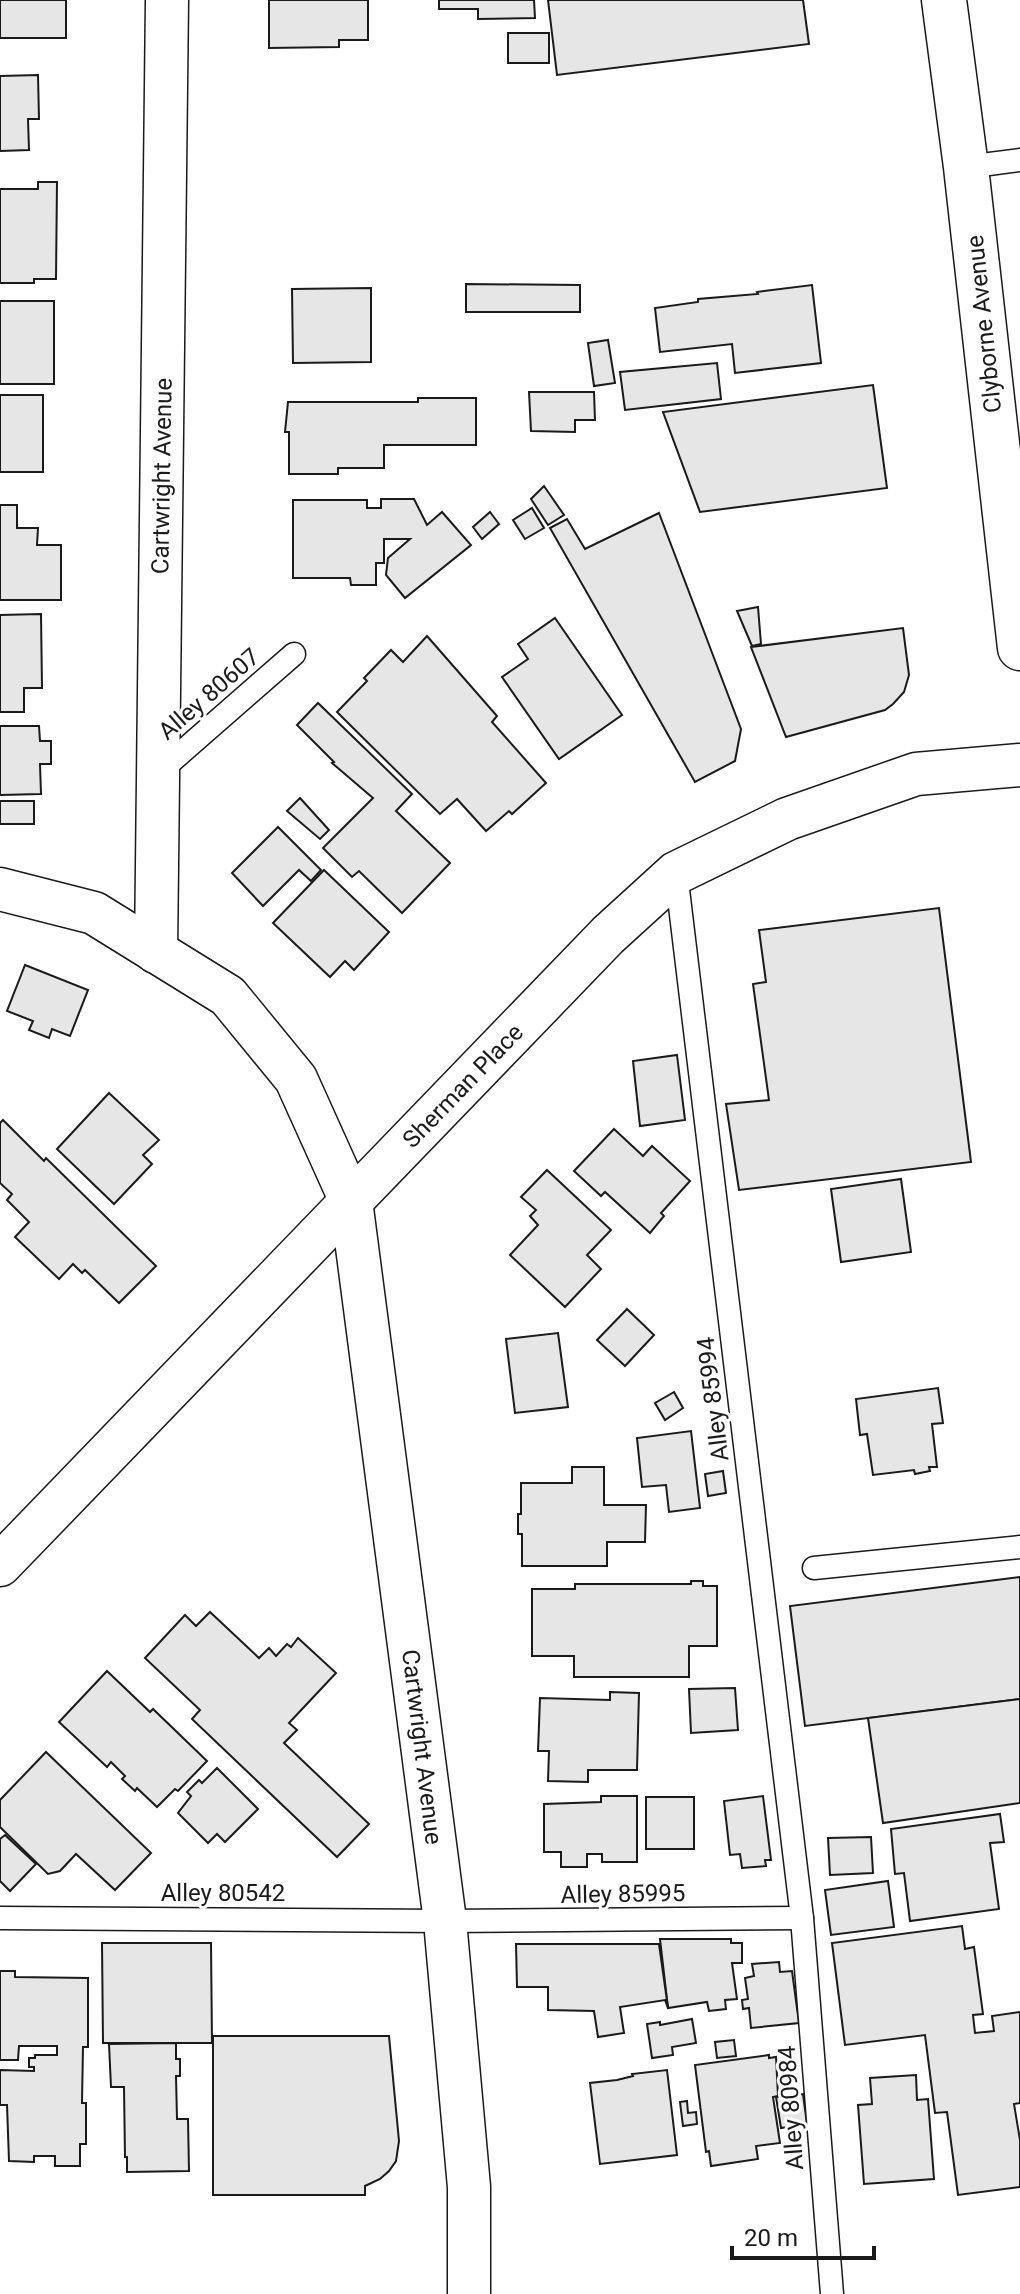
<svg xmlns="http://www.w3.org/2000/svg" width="1020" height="2294" viewBox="0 0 1020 2294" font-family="Roboto,sans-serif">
	<rect width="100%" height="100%" fill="#fff"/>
	<g fill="#e6e6e6" stroke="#1a1a1a" stroke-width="2">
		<rect x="0" y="0" width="66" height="38"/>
		<polygon points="269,0 368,0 368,40 339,40 339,47 269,48"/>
		<polygon points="439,0 534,0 535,18 478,19 478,9 439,9"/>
		<polygon points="548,0 803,0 809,44 557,75"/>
		<rect x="508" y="33" width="41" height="30"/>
		<polygon points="38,75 39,119 28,119 29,150 0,151 0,76"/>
		<polygon points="38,182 57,182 56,279 34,279 34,283 0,283 0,189 38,189"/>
		<polygon points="466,284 580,285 580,312 466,312"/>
		<polygon points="812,285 821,363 735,373 732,344 660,352 655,308 698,302 698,299 758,294 757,292"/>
		<polygon points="371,288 371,362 293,363 292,289"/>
		<rect x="0" y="301" width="54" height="83"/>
		<polygon points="608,340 615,383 594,386 588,343"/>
		<polygon points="717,363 721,399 625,410 620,372"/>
		<polygon points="873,385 887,488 700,512 663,412"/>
		<polygon points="529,392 594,392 595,420 575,420 575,432 531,431"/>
		<rect x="0" y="395" width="43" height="77"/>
		<polygon points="418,398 476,398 476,445 384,445 384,468 338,468 338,474 289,474 289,432 285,432 288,402 418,402"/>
		<polygon points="544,486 564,515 548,525 531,499"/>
		<polygon points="381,499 414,499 427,525 442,512 471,545 405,598 386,575 388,558 410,539 384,539 384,563 376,563 376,585 351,585 350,578 293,578 293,500 367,500 367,508 381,508"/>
		<polygon points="0,505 17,505 17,528 38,528 37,545 61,545 61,600 0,600"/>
		<polygon points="532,508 544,528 525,539 513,520"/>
		<polygon points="490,512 499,524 482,539 473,527"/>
		<polygon points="659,513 741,729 735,761 695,782 550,528 567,519 585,549"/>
		<polygon points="758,607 761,644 752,646 737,611"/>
		<polygon points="41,614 42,688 24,688 24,712 0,712 0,615"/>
		<polygon points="555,618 622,715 559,759 502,677 528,659 518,644"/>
		<polygon points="903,628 909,675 904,692 893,704 885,710 786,737 751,647"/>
		<polygon points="427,636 497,716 492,722 546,783 512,814 509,811 486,831 457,799 440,814 337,712 367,681 364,678 391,650 403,662"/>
		<polygon points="318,703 412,794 396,811 450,863 402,913 359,871 352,877 323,848 373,798 332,763 334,762 297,725"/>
		<polygon points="0,726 39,726 40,741 51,741 51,764 40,764 41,794 0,795"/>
		<polygon points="300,798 329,830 320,839 287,811"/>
		<rect x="0" y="801" width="34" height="23"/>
		<polygon points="278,827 321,870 311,881 299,870 263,906 232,873"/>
		<polygon points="324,870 389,932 354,970 345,961 330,977 273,923"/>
		<polygon points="939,908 971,1162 739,1190 726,1104 769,1100 753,984 766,982 759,930"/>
		<polygon points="25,965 88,990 70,1036 52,1029 49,1038 29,1030 33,1021 7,1011"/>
		<polygon points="677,1055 685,1120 640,1126 633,1061"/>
		<polygon points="109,1093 159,1140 143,1155 152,1164 114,1204 57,1149"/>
		<polygon points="3,1120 44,1161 46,1158 156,1266 119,1303 85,1270 82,1273 73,1264 59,1279 15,1237 29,1222 7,1200 12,1194 0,1183 0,1123"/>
		<polygon points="614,1129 643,1156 652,1146 690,1181 661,1213 664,1216 650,1233 605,1192 601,1196 574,1171"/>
		<polygon points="547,1170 611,1230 587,1255 601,1269 565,1307 510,1255 538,1225 530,1216 536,1210 521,1197"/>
		<polygon points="901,1179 911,1252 841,1262 831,1189"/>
		<polygon points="627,1309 654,1335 625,1366 597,1340"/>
		<polygon points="558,1333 568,1407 515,1413 506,1339"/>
		<polygon points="938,1388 943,1423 932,1424 937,1467 929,1467 930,1471 915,1474 914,1470 873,1475 867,1434 860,1435 856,1399"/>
		<polygon points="674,1392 683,1408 665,1420 655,1403"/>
		<polygon points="691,1431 700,1508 669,1512 666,1485 642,1487 637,1438"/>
		<polygon points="572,1467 604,1467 604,1505 646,1505 645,1542 607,1542 607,1566 522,1566 522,1534 518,1534 518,1514 521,1514 521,1483 572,1483"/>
		<polygon points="723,1471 726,1493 708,1496 705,1474"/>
		<polygon points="1020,1577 1020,1699 805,1726 790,1606"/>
		<polygon points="691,1581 703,1581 703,1586 717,1586 717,1646 689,1646 689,1677 574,1677 574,1656 532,1656 532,1589 575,1589 575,1584 691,1584"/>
		<polygon points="210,1612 259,1658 269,1648 276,1656 287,1644 291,1647 298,1638 336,1673 289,1723 297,1730 284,1743 369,1824 337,1857 192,1719 200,1710 145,1658 185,1615 196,1626"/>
		<polygon points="107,1671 150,1712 153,1709 207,1761 178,1791 175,1789 157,1807 137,1788 135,1791 122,1779 125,1776 111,1762 107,1767 59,1722"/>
		<polygon points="735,1688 738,1730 691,1733 689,1689"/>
		<polygon points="610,1692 639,1693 637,1770 588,1770 588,1782 548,1781 549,1751 538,1751 540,1698 610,1700"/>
		<polygon points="1020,1699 1020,1803 883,1823 868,1718"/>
		<polygon points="46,1752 151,1853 115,1890 76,1854 60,1871 48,1874 0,1827 0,1800"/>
		<polygon points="217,1768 258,1809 225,1842 217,1834 208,1843 178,1813 191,1796 187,1792 199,1780 202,1783"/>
		<polygon points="601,1796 637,1796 637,1862 602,1862 602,1854 587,1854 587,1867 561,1867 561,1852 544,1852 544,1804 601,1802"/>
		<polygon points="763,1796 771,1860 765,1860 766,1866 742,1868 740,1854 730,1855 724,1801"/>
		<rect x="646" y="1797" width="48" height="52"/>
		<polygon points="1000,1814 1004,1842 990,1843 999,1909 910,1921 904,1873 895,1874 891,1829"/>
		<polygon points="5,1835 36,1864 10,1891 0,1881 0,1839"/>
		<polygon points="871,1837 873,1873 830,1875 828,1838"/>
		<polygon points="888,1881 894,1927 831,1935 825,1890"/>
		<polygon points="962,1926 965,1949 974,1947 983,2014 973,2015 975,2033 994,2031 992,2016 1020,2012 1020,2103 1014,2104 1020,2140 1020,2187 958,2195 947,2112 935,2113 925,2035 845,2045 832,1943"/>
		<polygon points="660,1939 731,1939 731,1943 742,1943 742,1963 732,1963 737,1999 725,2000 726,2009 709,2011 707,2002 668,2008"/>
		<polygon points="102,1943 211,1943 212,2043 103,2043"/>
		<polygon points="516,1944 659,1944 668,2008 665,2000 620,2007 624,2033 598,2037 594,2011 548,2010 548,1987 517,1987"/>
		<polygon points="779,1962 780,1972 792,1971 799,2023 751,2028 749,2008 743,2009 742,2000 748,1999 745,1978 754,1976 752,1964"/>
		<polygon points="0,1971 15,1971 15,1977 88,1978 88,2047 83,2047 82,2103 86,2103 86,2144 80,2144 80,2166 55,2166 55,2156 34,2156 34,2162 9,2161 7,2105 0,2105 0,2070 34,2071 34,2067 29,2067 29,2058 35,2058 35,2055 57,2055 57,2046 19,2046 18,2060 0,2060"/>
		<polygon points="692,2019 696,2043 672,2047 673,2055 652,2058 647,2024 660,2022 660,2025"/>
		<polygon points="213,2036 389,2036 399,2141 396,2161 389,2171 380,2179 365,2186 365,2195 213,2195"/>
		<polygon points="734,2040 736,2056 717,2058 715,2042"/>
		<polygon points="176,2043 176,2059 180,2059 180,2076 176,2076 177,2119 188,2119 189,2171 127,2172 127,2157 125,2157 124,2087 111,2087 109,2044"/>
		<polygon points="769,2055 769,2058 776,2057 778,2096 773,2097 780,2143 756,2146 758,2159 711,2166 709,2151 706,2152 695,2065"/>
		<polygon points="667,2070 677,2155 600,2164 590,2083 617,2080 633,2076 632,2074"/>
		<polygon points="916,2075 917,2100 928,2099 934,2179 864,2184 858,2105 872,2104 870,2078"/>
		<polygon points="803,2094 807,2124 781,2128 776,2097"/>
		<polygon points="687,2101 688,2113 696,2112 697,2124 683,2126 680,2102"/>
	</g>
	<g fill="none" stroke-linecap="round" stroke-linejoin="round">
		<g stroke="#1a1a1a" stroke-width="25">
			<g id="service">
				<polyline points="966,167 1020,160"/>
				<polyline points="159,772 294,654"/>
				<polyline points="676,873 802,1918 832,2294"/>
				<polyline points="814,1568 1020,1547"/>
				<polyline points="0,1918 445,1921 802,1918"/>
			</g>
		</g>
		<g stroke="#1a1a1a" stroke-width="45">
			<g id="minor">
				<polyline points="0,889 94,913 228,996 296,1079 351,1201 445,1921 469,2187 469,2294"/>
				<polyline points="156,952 167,0"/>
				<polyline points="0,1565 608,935 676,873 787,819 916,774 1020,765"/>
			</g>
		</g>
		<g stroke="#1a1a1a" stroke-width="47">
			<polyline id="primary" points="944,0 966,167 1020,648"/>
		</g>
		<use href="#service" stroke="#fff" stroke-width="22"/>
		<use href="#minor" stroke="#fff" stroke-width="42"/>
		<use href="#primary" stroke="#fff" stroke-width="44"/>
	</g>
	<g text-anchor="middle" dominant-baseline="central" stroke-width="6" stroke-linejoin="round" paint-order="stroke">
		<g font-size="24" fill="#1a1a1a" stroke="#fff">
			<text transform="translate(984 324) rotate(-96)">Clyborne Avenue</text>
			<text transform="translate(162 476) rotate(-89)">Cartwright Avenue</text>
			<text transform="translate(209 694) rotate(-41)">Alley 80607</text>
			<text transform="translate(463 1086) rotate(-46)">Sherman Place</text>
			<text transform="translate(713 1399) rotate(-97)">Alley 85994</text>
			<text transform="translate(422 1747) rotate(83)">Cartwright Avenue</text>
			<text x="223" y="1893">Alley 80542</text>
			<text transform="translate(623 1894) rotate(-1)">Alley 85995</text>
			<text transform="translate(791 2108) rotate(-94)">Alley 80984</text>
		</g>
	</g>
	<path d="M732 2246v12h142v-12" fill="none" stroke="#1a1a1a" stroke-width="4"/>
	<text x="744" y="2246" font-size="24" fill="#1a1a1a" stroke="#ffffff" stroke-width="6" paint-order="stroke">20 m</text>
</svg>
